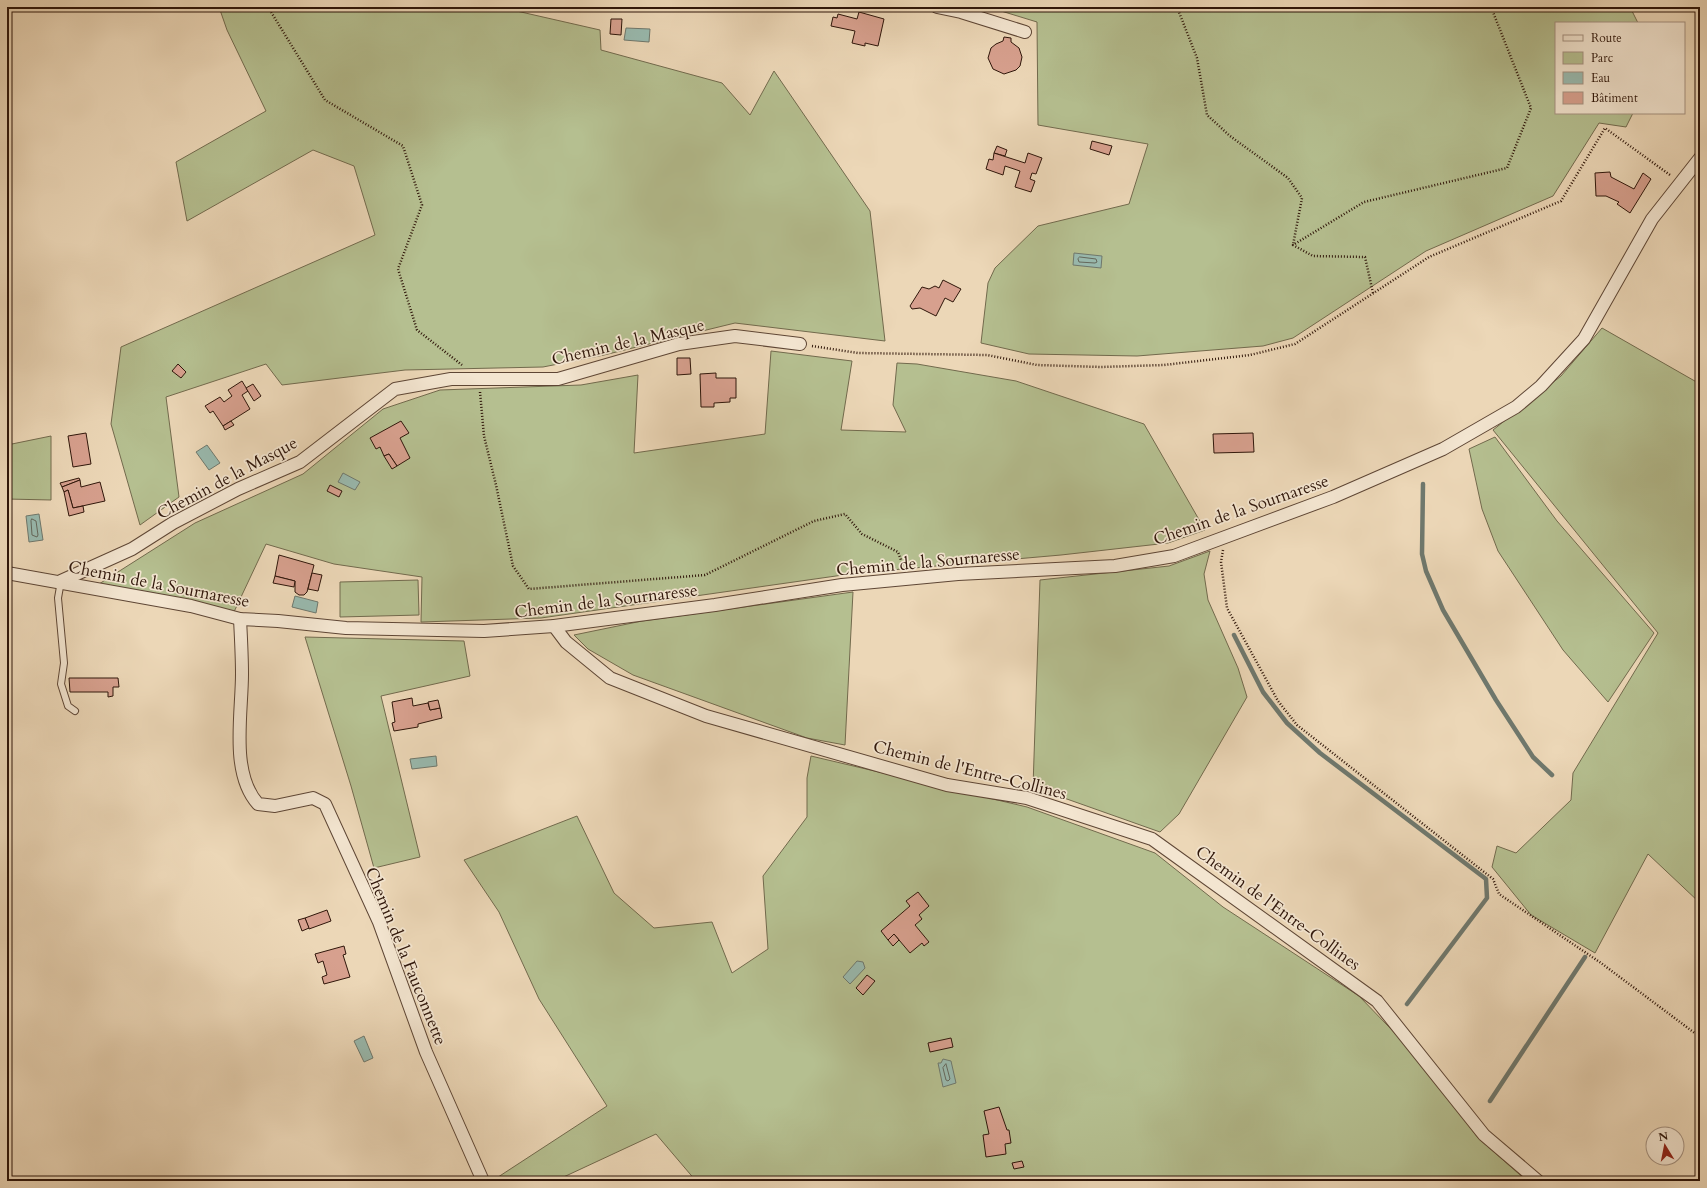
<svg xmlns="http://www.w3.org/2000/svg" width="1707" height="1188" viewBox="0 0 1707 1188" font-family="Cardo,serif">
	<rect width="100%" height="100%" fill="#ecd7b7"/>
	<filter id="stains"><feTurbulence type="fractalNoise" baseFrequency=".005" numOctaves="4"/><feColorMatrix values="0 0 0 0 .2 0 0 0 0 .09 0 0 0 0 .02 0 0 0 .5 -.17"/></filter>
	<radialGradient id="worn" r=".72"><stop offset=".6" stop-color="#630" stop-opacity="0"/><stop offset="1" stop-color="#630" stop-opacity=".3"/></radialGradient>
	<g fill="#b5bf90" stroke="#726a4d">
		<polygon points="219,7 499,7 600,30 601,50 722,83 750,115 774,71 870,211 885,341 735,323 604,355 543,367 405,370 282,385 266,364 166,397 179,497 140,525 111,424 121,347 375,235 354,166 313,150 187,221 176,162 266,111 227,30"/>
		<polygon points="988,7 1630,7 1638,23 1556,23 1556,113 1633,113 1626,127 1599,123 1553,196 1426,251 1293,338 1263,346 1137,356 1029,354 981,343 988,283 995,268 1038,226 1129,204 1148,144 1038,125 1037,22"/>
		<polygon points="1602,328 1700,384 1700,903 1648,854 1595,953 1531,915 1492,867 1497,846 1516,853 1571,800 1573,773 1658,633 1493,430 1561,376"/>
		<polygon points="771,351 852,361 841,430 906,432 893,405 897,363 917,364 1016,381 1144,424 1205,530 1168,543 1061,555 857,573 541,618 421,622 422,577 334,564 266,544 233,614 99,584 195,523 303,474 383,409 440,390 581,385 638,375 634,453 765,434"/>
		<polygon points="51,436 51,500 7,499 7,445"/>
		<polygon points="1495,437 1557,521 1654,633 1608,702 1563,650 1498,551 1482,509 1469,449"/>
		<polygon points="1210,551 1204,574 1208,600 1238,668 1247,697 1179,814 1160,832 1033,787 1040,580 1169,566"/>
		<polygon points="418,580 419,615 340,617 340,582"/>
		<polygon points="853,592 845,745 807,738 633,675 588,649 574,635 642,621"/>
		<polygon points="305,637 464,641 470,676 381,696 420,857 374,868 351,786"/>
		<polygon points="811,756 1027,807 1155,853 1223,907 1359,996 1417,1056 1478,1138 1527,1181 696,1181 656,1134 555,1181 492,1181 607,1106 539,999 499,912 464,860 577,816 614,893 654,928 712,922 732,973 768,949 763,876 807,817 807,778"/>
	</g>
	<g fill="#99baaf" stroke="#6f786d">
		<polygon points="626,28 650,29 649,42 624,40"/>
		<polygon points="1074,253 1102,256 1101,268 1073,265"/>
		<polygon points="207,445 220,463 209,470 196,452"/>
		<polygon points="343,473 360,482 355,490 338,482"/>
		<polygon points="39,514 43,540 29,542 26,516"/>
		<polygon points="295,596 318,602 316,613 292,607"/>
		<polygon points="436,756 437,766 412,769 410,759"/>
		<polygon points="857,961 863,962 865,968 850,984 843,977"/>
		<polygon points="364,1036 373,1058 364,1062 354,1041"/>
		<polygon points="943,1059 951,1061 956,1083 943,1087 938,1063 941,1063"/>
	</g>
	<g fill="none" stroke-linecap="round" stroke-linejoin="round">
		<g stroke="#64685c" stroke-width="1">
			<polygon points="1080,257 1096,259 1097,262 1095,263 1079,262 1078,259"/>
			<polygon points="32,519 36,521 38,535 37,537 32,535 31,521"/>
			<polygon points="946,1064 950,1079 948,1081 946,1080 943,1068"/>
		</g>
		<g stroke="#6f786d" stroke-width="4.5">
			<polyline points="1423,484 1422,554 1426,571 1443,610 1496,700 1533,757 1552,775"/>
			<polyline points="1234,635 1263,692 1287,723 1320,753 1486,879 1487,898 1407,1004"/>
			<polyline points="1490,1101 1585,957"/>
		</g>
	</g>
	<g fill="#d7a08e" stroke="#2f160a">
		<polygon points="612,7 623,7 623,11 616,11"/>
		<polygon points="859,12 884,19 878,46 865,43 865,46 852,43 855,31 831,26 833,17 837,18 838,14 857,19"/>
		<polygon points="611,19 622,19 621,35 610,34"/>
		<polygon points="1004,37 1011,38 1011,42 1019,48 1022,57 1020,66 1016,70 1004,74 993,69 988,58 991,48 996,44 1003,41"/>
		<polygon points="1092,141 1112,146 1109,155 1090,149"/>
		<polygon points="997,146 1007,150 1005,156 994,153"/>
		<polygon points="994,153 1025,163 1028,153 1042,158 1036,174 1032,173 1030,179 1035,181 1031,192 1015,187 1020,171 1005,166 1003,175 986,169 989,159 993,160"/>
		<polygon points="1610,172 1611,177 1634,189 1643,173 1651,179 1630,213 1617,204 1619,202 1606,196 1596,196 1595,173"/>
		<polygon points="943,280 961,289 953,302 945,298 936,316 920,308 912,309 910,306 922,287 929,289 935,286 939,288"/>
		<polygon points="677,358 690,358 691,374 677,375"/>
		<polygon points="178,364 186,372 181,378 172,371"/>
		<polygon points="716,373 716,378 736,378 736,398 730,398 730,402 714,403 714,407 701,407 700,374"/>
		<polygon points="242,381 248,391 242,395 250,409 223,426 213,411 210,413 205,406 220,397 224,402 232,396 228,390"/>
		<polygon points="253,384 261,396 254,401 246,388"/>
		<polygon points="231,421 234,425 225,430 223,426"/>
		<polygon points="401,421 409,433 400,438 410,458 397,466 389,454 384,456 380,447 376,449 370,438"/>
		<polygon points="86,433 91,464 73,467 68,436"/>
		<polygon points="1253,433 1254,452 1214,453 1213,434"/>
		<polygon points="389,454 397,466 392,469 384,456"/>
		<polygon points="79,478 80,480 62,487 60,483"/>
		<polygon points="80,480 81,487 100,482 105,501 73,508 68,490 64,492 62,487"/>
		<polygon points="330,485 342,491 339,497 327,491"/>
		<polygon points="68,490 73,508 83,506 84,512 69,516 64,492"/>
		<polygon points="279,555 314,565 307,592 304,595 299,595 295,592 295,581 275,576"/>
		<polygon points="312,573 322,575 318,591 308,589"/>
		<polygon points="275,576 295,581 294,587 273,583"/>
		<polygon points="69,678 118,678 119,687 113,687 113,696 108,697 108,692 70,692"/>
		<polygon points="412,698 413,706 428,703 430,710 440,708 442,718 418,724 418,727 394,731 392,723 395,722 392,702"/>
		<polygon points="438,700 440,708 430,710 428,702"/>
		<polygon points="918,892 929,906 919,915 922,919 915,925 929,942 924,946 922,943 910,953 894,934 888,940 881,931 910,906 906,901"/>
		<polygon points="327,910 331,921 309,929 305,918"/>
		<polygon points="305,918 309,928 302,931 298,920"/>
		<polygon points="894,934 899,940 893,946 888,940"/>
		<polygon points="344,946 346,954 343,955 350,977 324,984 322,977 327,975 323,961 318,963 315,954"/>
		<polygon points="867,975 875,981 863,995 856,988"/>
		<polygon points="951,1038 953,1047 930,1052 928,1043"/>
		<polygon points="999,1107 1007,1130 1009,1130 1011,1143 1005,1144 1006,1154 986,1157 983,1135 989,1134 984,1111"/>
		<polygon points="1022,1161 1024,1167 1014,1169 1012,1163"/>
	</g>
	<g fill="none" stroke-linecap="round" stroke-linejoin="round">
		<g stroke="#5e4635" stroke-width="8">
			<polyline id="service" points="61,581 58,598 64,663 61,684 68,706 75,711"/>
		</g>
		<g stroke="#5e4635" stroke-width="14">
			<g id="minor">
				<polyline points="937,7 961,12 1025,32"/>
				<polyline points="7,573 191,606 240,619 278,621 346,628 484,631 554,626 715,605 842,585 958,574 1115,566 1174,556 1333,497 1443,449 1516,407 1541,386 1584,339 1652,219 1700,158"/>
				<polyline points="61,581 132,549 173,523 238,489 300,462 395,389 451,379 558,379 679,344 735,336 800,344"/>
				<path d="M240,619C241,638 242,656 242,674C242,714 230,773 258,804L275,806L313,798L325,804L379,922L426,1052L483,1181"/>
				<polyline points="554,626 566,642 610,678 706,716 947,785 1027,798 1152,839 1377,1001 1484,1135 1538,1181"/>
			</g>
		</g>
		<g stroke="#2f160a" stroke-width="2.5" stroke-dasharray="1 2" stroke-linecap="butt">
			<polyline points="268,7 325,100 403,146 422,205 398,269 417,330 462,365"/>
			<polyline points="1177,7 1197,58 1207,115 1230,136 1288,178 1302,198 1293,245"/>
			<polyline points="1373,293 1365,257 1313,256 1293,245 1364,202 1507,168 1531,108 1491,7"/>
			<polyline points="812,346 858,353 987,355 1037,365 1101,367 1164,365 1250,355 1295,344 1429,257 1561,201 1605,128 1670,175"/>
			<polyline points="480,392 484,436 496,485 513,566 529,589 705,575 814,521 845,514 862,534 898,552 904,568"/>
			<polyline points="1223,550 1221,562 1227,608 1278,701 1297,725 1493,879 1499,894 1601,963 1700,1037"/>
		</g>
		<use href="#service" stroke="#f3e5d0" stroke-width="6"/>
		<use href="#minor" stroke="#f3e5d0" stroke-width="12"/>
	</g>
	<g text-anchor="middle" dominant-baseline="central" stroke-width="3.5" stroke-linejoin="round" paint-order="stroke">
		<g font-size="17" fill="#2f160a" stroke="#f3e5d0">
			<text transform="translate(628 342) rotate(-13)">Chemin de la Masque</text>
			<text transform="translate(227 478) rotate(-28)">Chemin de la Masque</text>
			<text transform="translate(1241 510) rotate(-19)">Chemin de la Sournaresse</text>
			<text transform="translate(928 562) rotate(-5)">Chemin de la Sournaresse</text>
			<text transform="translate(159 584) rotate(11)">Chemin de la Sournaresse</text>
			<text transform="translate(606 601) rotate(-7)">Chemin de la Sournaresse</text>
			<text transform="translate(970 770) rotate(14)">Chemin de l'Entre-Collines</text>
			<text transform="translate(1278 908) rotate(36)">Chemin de l'Entre-Collines</text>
			<text transform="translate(406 956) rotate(68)">Chemin de la Fauconnette</text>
		</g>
	</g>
	<rect width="1707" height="1188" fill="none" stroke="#ecd7b7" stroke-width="24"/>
	<rect x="8" y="8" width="1691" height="1172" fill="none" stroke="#2f160a" stroke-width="2"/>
	<rect x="12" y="12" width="1683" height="1164" fill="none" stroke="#2f160a"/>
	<rect x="1555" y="22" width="130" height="92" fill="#f3e5d0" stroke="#a59281"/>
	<rect x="1563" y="35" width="20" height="6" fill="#f3e5d0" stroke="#a59281"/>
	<text x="1591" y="42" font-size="12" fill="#2f160a">Route</text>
	<rect x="1563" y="52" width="20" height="12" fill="#b5bf90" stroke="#a59281"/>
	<text x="1591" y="62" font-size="12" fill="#2f160a">Parc</text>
	<rect x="1563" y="72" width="20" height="12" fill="#99baaf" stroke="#a59281"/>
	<text x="1591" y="82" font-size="12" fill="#2f160a">Eau</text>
	<rect x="1563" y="92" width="20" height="12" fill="#d7a08e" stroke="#a59281"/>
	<text x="1591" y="102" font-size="12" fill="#2f160a">Bâtiment</text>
	<g transform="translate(1665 1146) rotate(350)"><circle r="19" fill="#f3e5d0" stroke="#a59281"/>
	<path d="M0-3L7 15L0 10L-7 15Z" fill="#8f2418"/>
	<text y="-6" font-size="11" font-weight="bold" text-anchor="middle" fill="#2f160a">N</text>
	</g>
	<rect width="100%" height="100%" filter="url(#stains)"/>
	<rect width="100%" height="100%" fill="url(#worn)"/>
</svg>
